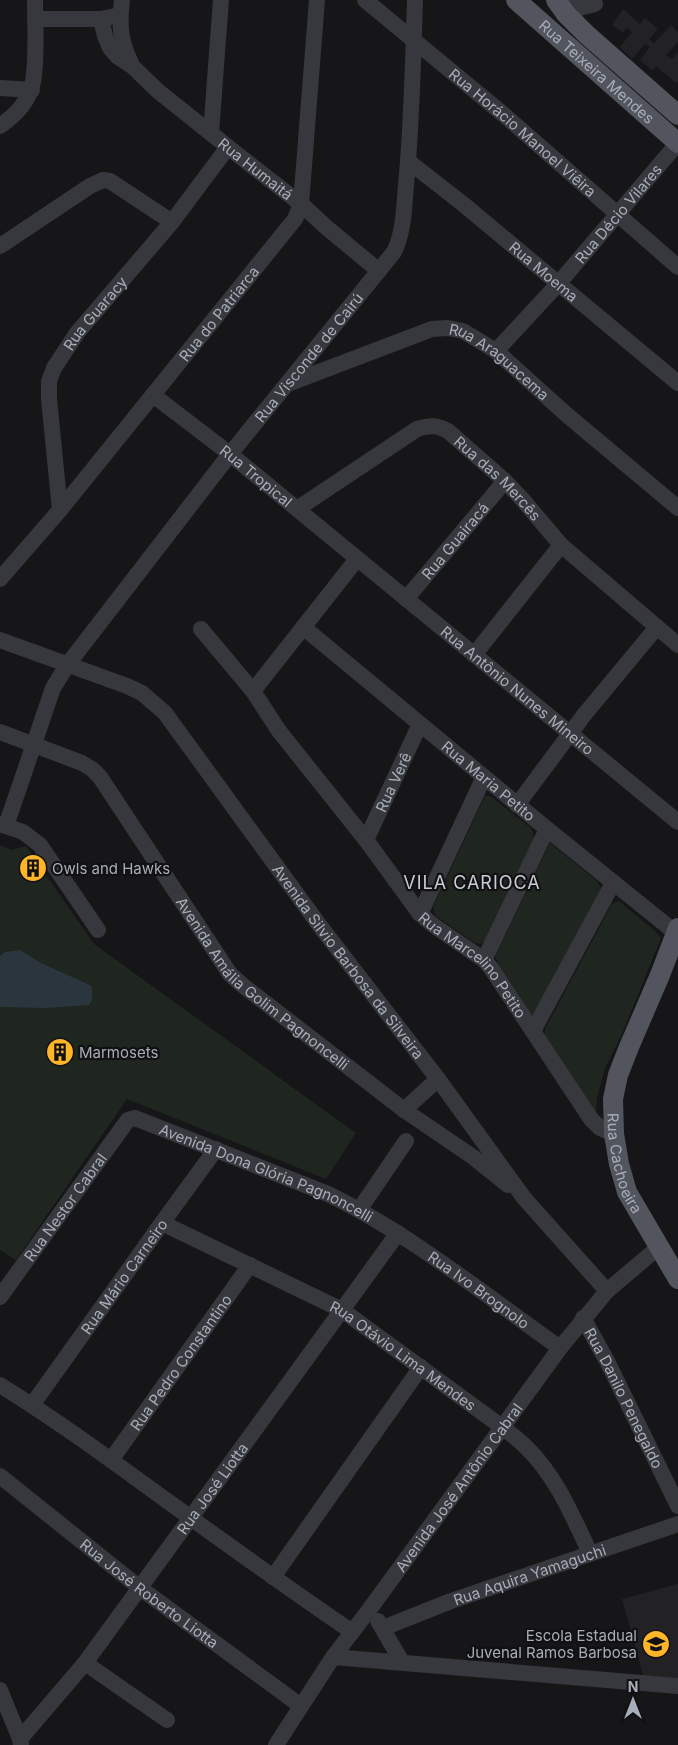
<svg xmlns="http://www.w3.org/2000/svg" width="678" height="1745" viewBox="0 0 678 1745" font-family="Inter,sans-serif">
	<rect width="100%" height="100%" fill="#161618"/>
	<g fill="#222225">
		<polygon points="623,9 640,24 645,18 658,29 649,39 654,43 671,25 678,32 678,42 666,55 672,59 678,52 678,81 676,83 656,66 653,71 640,60 650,47 645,44 632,59 620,47 632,32 627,28 623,33 612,25"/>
		<polygon points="678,1584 678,1692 647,1689 622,1599"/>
	</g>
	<g fill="#1e261f">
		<polygon points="485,796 490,796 531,828 535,840 486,940 481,944 475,943 436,916 433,907"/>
		<polygon points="550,843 597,881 601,889 535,1014 530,1014 499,966 495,956"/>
		<polygon points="0,845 12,850 26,846 94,944 356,1133 326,1179 127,1099 16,1260 0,1250"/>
		<polygon points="619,901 656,932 661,938 622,1034 605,1068 597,1098 596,1112 544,1038 545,1029 612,904"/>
	</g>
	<polygon fill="#2b353d" points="20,950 41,963 92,986 92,1000 89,1005 45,1008 0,1007 0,956 5,952"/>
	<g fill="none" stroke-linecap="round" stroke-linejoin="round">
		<g stroke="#37383d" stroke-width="16">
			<path d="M122,0C119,25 120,40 131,63"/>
			<path id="s1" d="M365,0L503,114L678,267"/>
			<polyline points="561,0 579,8 595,4"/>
			<polyline points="35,19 101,19 120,15"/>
			<path id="s2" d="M101,19L105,36L110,48L117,56L132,66L158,91L228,147L301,204L326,227L379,271"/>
			<polyline points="0,88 32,90"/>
			<path d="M0,126C13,117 24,107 30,92C38,76 35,20 35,0"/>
			<polyline points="211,133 221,0"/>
			<path id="s3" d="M408,161L463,204L678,383"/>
			<polyline points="0,246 90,186 103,180 110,181 172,222"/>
			<path id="s4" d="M496,351L558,284L678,143"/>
			<path id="s5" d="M290,383L432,329L448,328L463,331L496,351L567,415L678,508"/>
			<path id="s6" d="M153,395L230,454L678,822"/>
			<path id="s7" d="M297,509L417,429C430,425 437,425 448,431L505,481L522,499L561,545L678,645"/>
			<path id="s8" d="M60,510L49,399V381L54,368L77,333L172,222L228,147"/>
			<path id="s9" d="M0,579L60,510L295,219L301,204L317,0"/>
			<path id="s10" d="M406,599L505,481"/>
			<path id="s11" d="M303,627L547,829L676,933"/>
			<path id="s12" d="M201,629L253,691L279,731L366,840L420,914L433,925L484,960L491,968L591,1119L600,1128L614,1134"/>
			<path id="s13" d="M0,640L127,686L142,693L165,713L320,926L438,1079L524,1198L607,1291"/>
			<polyline points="474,655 561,545"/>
			<polyline points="253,691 357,559"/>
			<path id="s14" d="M0,732L82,763L92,769L100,777L230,974L241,984L404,1110L473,1157L508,1185"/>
			<polyline points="517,805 584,715 657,627"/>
			<polyline points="0,824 23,832 40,845 98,930"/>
			<path id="s15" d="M6,826L53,688L68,664L230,454L394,252C404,232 404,207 406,185C412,123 413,61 415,0"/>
			<path id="s16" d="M366,840L420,724"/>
			<polyline points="420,914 484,777"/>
			<polyline points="484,960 547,829"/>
			<polyline points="533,1031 613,883"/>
			<polyline points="404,1110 438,1079"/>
			<polyline points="359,1210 406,1141"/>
			<path id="s17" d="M162,1223L342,1310L502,1427C510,1433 519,1440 526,1447C556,1476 572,1515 590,1553"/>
			<path id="s18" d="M0,1297L125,1124L128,1120L135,1118L328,1194C410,1234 485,1295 560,1348"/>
			<path id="s19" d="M583,1318L607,1361L678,1506"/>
			<path d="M0,1385C55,1419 107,1457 159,1495C223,1541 286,1587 351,1631"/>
			<path id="s20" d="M32,1405L162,1223L216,1149"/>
			<path id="s21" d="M111,1460L250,1265"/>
			<path id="s22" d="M0,1476L140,1588L301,1706"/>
			<polyline points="273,1577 421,1367"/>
			<polyline points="378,1621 402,1662"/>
			<path id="s23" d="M383,1628L451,1601L678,1524"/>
			<polyline points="333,1657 678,1686"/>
			<polyline points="85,1663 167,1720"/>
			<polyline points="0,1690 20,1739 21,1745"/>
			<path id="s24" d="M20,1739L85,1663L398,1233"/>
			<path id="s25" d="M276,1745L333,1657L369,1610L560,1348L607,1291L660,1246"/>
		</g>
		<g stroke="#52555d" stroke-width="20">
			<path id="s26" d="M516,0L678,143"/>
			<polyline points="556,0 566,14 586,34 678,115"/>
			<path id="s27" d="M678,928L660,975L629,1047L618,1075L613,1099L614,1134L619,1164L627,1192L678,1279"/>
		</g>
	</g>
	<defs>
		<g id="building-disc" transform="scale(1.4375)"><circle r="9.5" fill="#feb528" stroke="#111113"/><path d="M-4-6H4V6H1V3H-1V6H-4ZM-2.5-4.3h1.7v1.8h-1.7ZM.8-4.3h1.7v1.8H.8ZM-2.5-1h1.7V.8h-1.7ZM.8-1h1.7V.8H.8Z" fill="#111"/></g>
		<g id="school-disc" transform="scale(1.4375)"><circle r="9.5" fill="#feb528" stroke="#111113"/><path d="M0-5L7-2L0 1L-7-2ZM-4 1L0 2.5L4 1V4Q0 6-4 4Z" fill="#111"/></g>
	</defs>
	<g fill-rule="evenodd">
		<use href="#building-disc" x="33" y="868"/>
		<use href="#building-disc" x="60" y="1052"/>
		<use href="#school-disc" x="656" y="1644"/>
	</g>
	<g text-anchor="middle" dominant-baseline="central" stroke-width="4.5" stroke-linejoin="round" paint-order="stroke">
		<g font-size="15" fill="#a7adb9" stroke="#111113">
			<text stroke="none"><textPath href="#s26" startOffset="108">Rua Teixeira Mendes</textPath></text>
			<text stroke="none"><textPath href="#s1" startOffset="206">Rua Horácio Manoel Viêira</textPath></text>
			<text stroke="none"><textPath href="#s2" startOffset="220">Rua Humaitá</textPath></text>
			<text stroke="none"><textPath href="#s4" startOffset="184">Rua Décio Vilares</textPath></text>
			<text stroke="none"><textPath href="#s3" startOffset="175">Rua Moema</textPath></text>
			<text stroke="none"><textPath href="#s8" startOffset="212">Rua Guaracy</textPath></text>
			<text stroke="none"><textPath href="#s9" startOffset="344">Rua do Patriarca</textPath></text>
			<text stroke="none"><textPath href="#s15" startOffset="564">Rua Visconde de Cairú</textPath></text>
			<text stroke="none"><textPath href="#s5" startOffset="230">Rua Araguacema</textPath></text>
			<text stroke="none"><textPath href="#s6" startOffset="131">Rua Tropical</textPath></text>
			<text stroke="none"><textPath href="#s7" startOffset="245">Rua das Mercês</textPath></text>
			<text stroke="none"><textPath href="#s10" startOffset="76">Rua Guairacá</textPath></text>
			<text stroke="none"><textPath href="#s6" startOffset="469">Rua Antônio Nunes Mineiro</textPath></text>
			<text stroke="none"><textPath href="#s11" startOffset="241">Rua Maria Petito</textPath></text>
			<text stroke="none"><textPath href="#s16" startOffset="64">Rua Verê</textPath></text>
			<text stroke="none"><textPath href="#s13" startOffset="491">Avenida Silvio Barbosa da Silveira</textPath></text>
			<text stroke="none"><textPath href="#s12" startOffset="434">Rua Marcelino Petito</textPath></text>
			<text stroke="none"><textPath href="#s14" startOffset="376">Avenida Amália Golim Pagnoncelli</textPath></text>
			<text stroke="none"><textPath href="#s27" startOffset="249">Rua Cachoeira</textPath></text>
			<text stroke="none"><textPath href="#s18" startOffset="368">Avenida Dona Glória Pagnoncelli</textPath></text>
			<text stroke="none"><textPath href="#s18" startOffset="111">Rua Nestor Cabral</textPath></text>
			<text stroke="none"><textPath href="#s20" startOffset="158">Rua Mário Carneiro</textPath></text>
			<text stroke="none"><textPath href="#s18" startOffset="612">Rua Ivo Brognolo</textPath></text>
			<text stroke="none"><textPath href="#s17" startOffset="276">Rua Otávio Lima Mendes</textPath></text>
			<text stroke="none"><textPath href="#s21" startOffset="120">Rua Pedro Constantino</textPath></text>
			<text stroke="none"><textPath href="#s19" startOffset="90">Rua Danilo Penegaldo</textPath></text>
			<text stroke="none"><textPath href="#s25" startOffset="316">Avenida José Antônio Cabral</textPath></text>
			<text stroke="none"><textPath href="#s24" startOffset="316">Rua José Liotta</textPath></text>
			<text stroke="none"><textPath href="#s23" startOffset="156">Rua Aquira Yamaguchi</textPath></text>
			<text stroke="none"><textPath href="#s22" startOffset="190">Rua José Roberto Liotta</textPath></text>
		</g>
		<g font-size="15" fill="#a7adb9" stroke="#111113" text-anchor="start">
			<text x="52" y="868">Owls and Hawks</text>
			<text x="79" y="1052">Marmosets</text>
			<text x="637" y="1635" text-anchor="end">Escola Estadual<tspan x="637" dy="17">Juvenal Ramos Barbosa</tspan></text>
		</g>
		<g font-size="18" letter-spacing="1" fill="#c8ccd5" stroke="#111113">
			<text x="472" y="882">VILA CARIOCA</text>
		</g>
	</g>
	<g transform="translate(633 1700)" stroke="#111113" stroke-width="4" paint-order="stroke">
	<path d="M0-4L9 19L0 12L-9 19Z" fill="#a7adb9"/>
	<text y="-8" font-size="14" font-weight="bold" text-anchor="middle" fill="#a7adb9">N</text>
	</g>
</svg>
